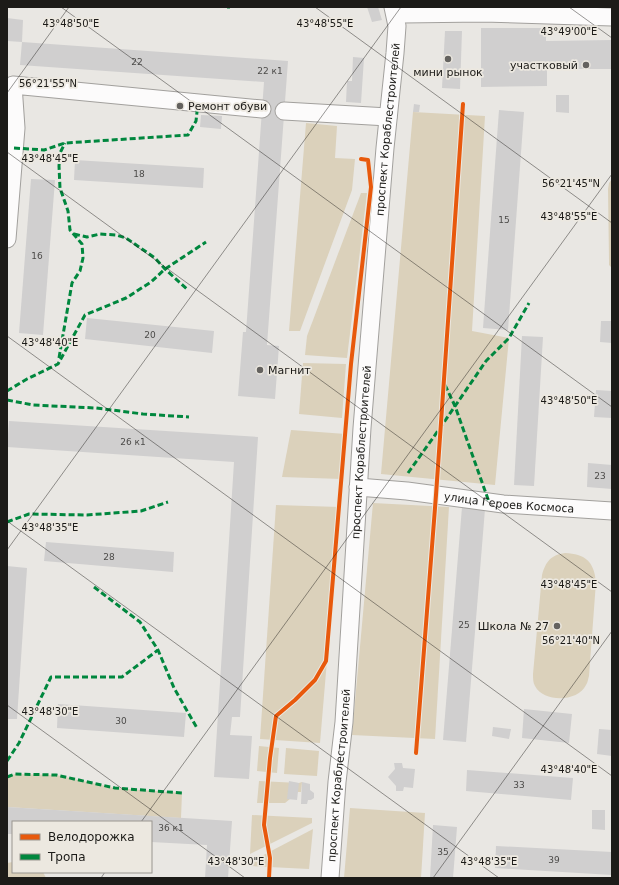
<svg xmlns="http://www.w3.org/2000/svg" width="619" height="885" viewBox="0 0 619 885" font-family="'DejaVu Sans',sans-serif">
	<rect width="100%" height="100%" fill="#e9e7e3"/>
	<g fill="#dbd1bb">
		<polygon points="413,112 485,116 472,331 509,338 495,485 381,474"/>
		<polygon points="306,123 337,126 335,158 355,159 352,190 300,331 289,331"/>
		<polygon points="612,179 612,268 609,265 609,260 608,189 609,183"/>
		<polygon points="361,193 367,193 347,358 305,355 307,336"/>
		<polygon points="303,363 346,364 342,418 299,414"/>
		<polygon points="291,430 346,434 342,479 282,477"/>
		<polygon points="373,503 449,507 435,739 352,735"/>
		<polygon points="276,505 340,507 320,743 260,739"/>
		<path d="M565,553C585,554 594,561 596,582L589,676C588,679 588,682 586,685C578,702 544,703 535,686C533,683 533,678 533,674L542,575C546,561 551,555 565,553Z"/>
		<polygon points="259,746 279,748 277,773 257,771"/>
		<polygon points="286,748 319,751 317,776 284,774"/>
		<polygon points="15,774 56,775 115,788 182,793 181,818 7,807 7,777"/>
		<polygon points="259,781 299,783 302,782 301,792 296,792 296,794 285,803 257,803"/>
		<polygon points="350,808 425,813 421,878 344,878"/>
		<polygon points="252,815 312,818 312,823 250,854"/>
		<polygon points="313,829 309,869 250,866 250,862"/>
		<polygon points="13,862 13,872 43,872 46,878 7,878 7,863"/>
	</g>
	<g fill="#d0cfcf">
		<polygon points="367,7 378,7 382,20 372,22"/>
		<polygon points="7,18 23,20 22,42 7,41"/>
		<polygon points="481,28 546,28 546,41 612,40 612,69 547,69 547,86 481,87"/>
		<polygon points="445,31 462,31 460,89 442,88"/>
		<polygon points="22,42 288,61 267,345 279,346 275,399 238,396 243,332 246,332 264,82 20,65"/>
		<polygon points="353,57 364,58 361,103 346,102 347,81 352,81"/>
		<polygon points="556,95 569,95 569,113 556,112"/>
		<polygon points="414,104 420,105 419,112 413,112"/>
		<polygon points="499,110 524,112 508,330 483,328"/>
		<polygon points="201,115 222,116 221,129 200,127"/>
		<polygon points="75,160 204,168 203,188 74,180"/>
		<polygon points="31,179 55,180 43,335 19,333"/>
		<polygon points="87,318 214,331 212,353 85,339"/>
		<polygon points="601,321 612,321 612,343 600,342"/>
		<polygon points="522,336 543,337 534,486 514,485"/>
		<polygon points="596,390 612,391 612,418 594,417"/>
		<polygon points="9,421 258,437 240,717 232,717 230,735 252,736 249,779 214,777 234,462 7,447"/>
		<polygon points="588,463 612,465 612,489 587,487"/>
		<polygon points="462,507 485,509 466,742 443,740"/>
		<polygon points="46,542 174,552 173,572 44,561"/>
		<polygon points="7,566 27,568 17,719 7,719"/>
		<polygon points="58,704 186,713 184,737 57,728"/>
		<polygon points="524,709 572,714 569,743 522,738"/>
		<polygon points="493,727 511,729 509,739 492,736"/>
		<polygon points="599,729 612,730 612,756 597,754"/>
		<polygon points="394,763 402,763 403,768 415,769 413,788 404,787 403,791 396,791 396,786 388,777 395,769"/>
		<polygon points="467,770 573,778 571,800 466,791"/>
		<polygon points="289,781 299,783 297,800 287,799"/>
		<polygon points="302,782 310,784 310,790 314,793 314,798 311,800 308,800 307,804 301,804"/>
		<polygon points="7,807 232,821 228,878 205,878 207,845 151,842 151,822 13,822 13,834 7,834"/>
		<polygon points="592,810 605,810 605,830 592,829"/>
		<polygon points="433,825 457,827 453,878 430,878"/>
		<polygon points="496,846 612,852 612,875 495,868"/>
	</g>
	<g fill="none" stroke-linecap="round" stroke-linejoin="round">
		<g stroke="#a2a09d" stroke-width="19">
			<g id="minor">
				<polyline points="402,14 483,13 612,17"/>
				<polyline points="284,111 388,117"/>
				<polyline points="7,239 16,128 13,85 262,109"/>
				<path id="s1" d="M358,487L407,491L503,504L612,511"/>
				<path id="s2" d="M330,878L337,782L344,722L362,428L385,148L395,53L397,26L393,7"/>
			</g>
		</g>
		<use href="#minor" stroke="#fcfbfb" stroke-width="17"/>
		<g stroke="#00873e" stroke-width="3" stroke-dasharray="6 3" stroke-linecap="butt">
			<polyline points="227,7 230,7"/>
			<polyline points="14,148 44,150 65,143 188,135 196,121 198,103"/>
			<polyline points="74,234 87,237 100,234 116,235 126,238 155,258 165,269 188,290"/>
			<polyline points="59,358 72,283 80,271 83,258 82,244 70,230 68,211 60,188 59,166 60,153 65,143"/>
			<polyline points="445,385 455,406 489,502"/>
			<polyline points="7,391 27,379 58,364 85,315 126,298 151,282 165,269 206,242"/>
			<polyline points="7,400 33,405 96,408 143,414 189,417"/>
			<polyline points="408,473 440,428 486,361 509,338 529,303"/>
			<polyline points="7,522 29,514 87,515 141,511 168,502"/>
			<polyline points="94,587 140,622 158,650 174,688 197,728"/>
			<polyline points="7,761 19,743 51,677 122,677 158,650"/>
			<polyline points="7,777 15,774 56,775 115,788 182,793"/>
		</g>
		<g stroke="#ece8e0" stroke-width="6">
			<g id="cycleway">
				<polyline points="416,753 436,495 463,104"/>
				<polyline points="269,878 270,858 264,825 270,758 276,716 295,700 315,680 326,661 351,364 371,187 368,160 361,159"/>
			</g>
		</g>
		<use href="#cycleway" stroke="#e8590c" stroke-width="4"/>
	</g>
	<path fill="none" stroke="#1c1b18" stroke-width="1" stroke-opacity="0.45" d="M61,7L612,407M315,7L612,223M569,7L612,38M7,93L69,7M7,152L612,592M7,336L612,776M7,521L499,878M7,550L401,7M7,705L245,878M141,822L612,174M101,878L105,872M433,878L612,631"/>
	<g fill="#64625f" stroke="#ece8e0" stroke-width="1.5">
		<circle cx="448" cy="59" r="4"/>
		<circle cx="586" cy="65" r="4"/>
		<circle cx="180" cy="106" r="4"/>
		<circle cx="260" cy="370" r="4"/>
		<circle cx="557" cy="626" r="4"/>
	</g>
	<g text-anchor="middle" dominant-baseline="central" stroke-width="3.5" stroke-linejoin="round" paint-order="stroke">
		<g font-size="9" fill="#4c4b49">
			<text x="137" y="62">22</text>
			<text x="270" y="71">22 к1</text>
			<text x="139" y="174">18</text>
			<text x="504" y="220">15</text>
			<text x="37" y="256">16</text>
			<text x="150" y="335">20</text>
			<text x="133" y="442">26 к1</text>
			<text x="600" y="476">23</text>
			<text x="109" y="557">28</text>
			<text x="464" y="625">25</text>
			<text x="121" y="721">30</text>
			<text x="519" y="785">33</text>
			<text x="171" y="828">36 к1</text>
			<text x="443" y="852">35</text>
			<text x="554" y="860">39</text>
		</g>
		<g font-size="11" fill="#1c1b18" stroke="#ece8e0" text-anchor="end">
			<text x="578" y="65">участковый</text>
			<text x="448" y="72" text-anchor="middle">мини рынок</text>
			<text x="188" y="106" text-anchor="start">Ремонт обуви</text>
			<text x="268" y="370" text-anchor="start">Магнит</text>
			<text x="549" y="626">Школа № 27</text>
		</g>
		<g font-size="11" fill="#1c1b18" stroke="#ece8e0">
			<text stroke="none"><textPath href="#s2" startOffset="751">проспект Кораблестроителей</textPath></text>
			<text stroke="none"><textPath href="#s2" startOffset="427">проспект Кораблестроителей</textPath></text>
			<text stroke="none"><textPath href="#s1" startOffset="152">улица Героев Космоса</textPath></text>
			<text stroke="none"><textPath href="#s2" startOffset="103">проспект Кораблестроителей</textPath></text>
		</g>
	</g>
	<g font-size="10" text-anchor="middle" fill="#1c1b18" stroke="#ece8e0" stroke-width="3.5" stroke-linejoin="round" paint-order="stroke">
		<text x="71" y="27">43°48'50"E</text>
		<text x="325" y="27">43°48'55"E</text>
		<text x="569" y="35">43°49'00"E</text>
		<text x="48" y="87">56°21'55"N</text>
		<text x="50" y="162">43°48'45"E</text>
		<text x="571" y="187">56°21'45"N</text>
		<text x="569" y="220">43°48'55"E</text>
		<text x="50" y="346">43°48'40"E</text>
		<text x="569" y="404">43°48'50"E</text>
		<text x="50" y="531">43°48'35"E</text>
		<text x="569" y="588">43°48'45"E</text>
		<text x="571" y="644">56°21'40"N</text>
		<text x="50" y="715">43°48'30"E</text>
		<text x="569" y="773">43°48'40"E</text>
		<text x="236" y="865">43°48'30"E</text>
		<text x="489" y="865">43°48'35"E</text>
	</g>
	<rect width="619" height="885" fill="none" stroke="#1c1b18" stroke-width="16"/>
	<rect x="12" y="821" width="140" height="52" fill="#ece8e0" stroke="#999690"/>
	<rect x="20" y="834" width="20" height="6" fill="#e8590c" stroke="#999690"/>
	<text x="48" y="841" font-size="12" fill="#1c1b18">Велодорожка</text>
	<rect x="20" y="854" width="20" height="6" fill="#00873e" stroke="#999690"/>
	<text x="48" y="861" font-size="12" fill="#1c1b18">Тропа</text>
</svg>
